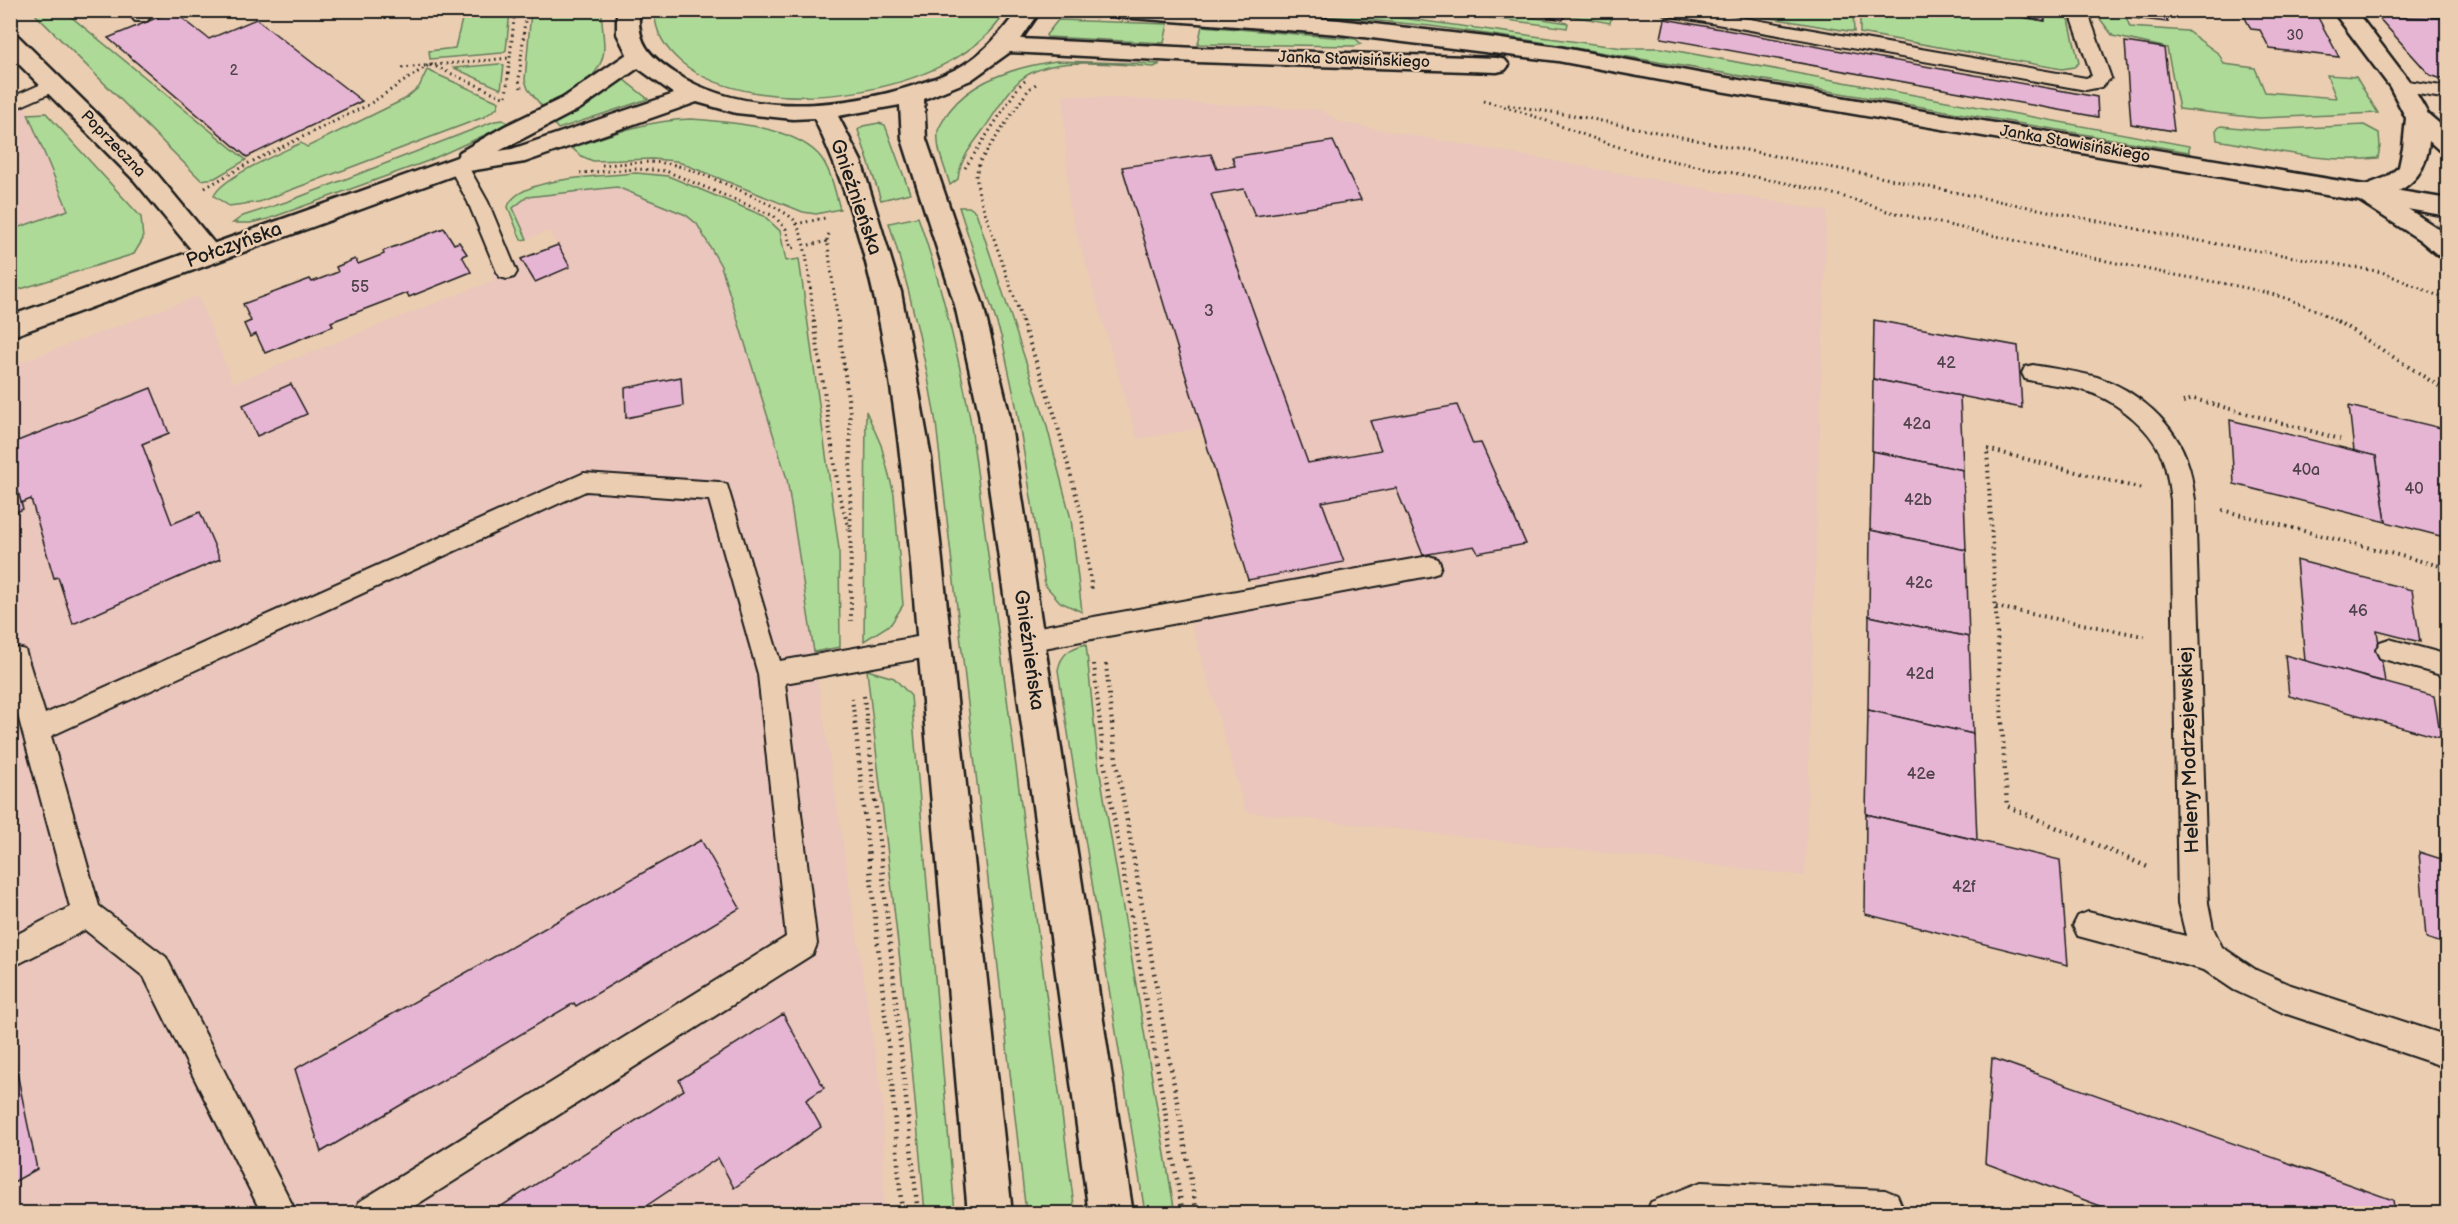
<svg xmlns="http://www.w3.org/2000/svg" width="2458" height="1224" viewBox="0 0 2458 1224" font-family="'Balsamiq Sans',sans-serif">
	<rect width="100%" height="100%" fill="#ebceb1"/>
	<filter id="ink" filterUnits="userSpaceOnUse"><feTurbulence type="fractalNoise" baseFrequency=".0167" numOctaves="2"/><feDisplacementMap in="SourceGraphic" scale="12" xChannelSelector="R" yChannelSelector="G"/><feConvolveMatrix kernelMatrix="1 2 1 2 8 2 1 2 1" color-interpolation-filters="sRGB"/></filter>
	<g filter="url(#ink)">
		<g fill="#eac6bc">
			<polygon points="10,79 15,83 68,210 11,230"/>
			<polygon points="1063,95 1321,110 1340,122 1827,211 1805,876 1246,812 1191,623 1262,608 1254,579 1248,580 1202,428 1137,439 1069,207"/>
			<polygon points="617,187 686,215 697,224 721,266 787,479 883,1104 884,1213 11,1214 11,366 198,296 233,383 494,280 490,272 557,245 549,231 527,239 513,208 527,197"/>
		</g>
		<g fill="#aeda98" stroke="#657b5a" stroke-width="1.5">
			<polygon points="38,11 64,11 246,160 215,178 201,180 36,15"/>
			<polygon points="464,11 510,11 506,50 502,53 430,59 429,51 455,48"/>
			<path d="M531,11H602C601,23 604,35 604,48C603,79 567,97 544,109L528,89L525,80Z"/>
			<path d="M655,11V10L1006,11C956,97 756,125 681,62C665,48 654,32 655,11Z"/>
			<polygon points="1280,11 1350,11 1623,48 1661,48 2189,146 2189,152 1534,41 1430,26"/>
			<polygon points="1440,11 1492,11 1568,23 1567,28"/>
			<polygon points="1572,11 1572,10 1613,11 1610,23 1571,16"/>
			<polygon points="1729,11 1853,11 1854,32"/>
			<polygon points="1860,11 1983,11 2044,21 2045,11 2067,11 2079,63 2074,67 2062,69 1860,33"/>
			<polygon points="2094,11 2125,14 2130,27 2187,31 2219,54 2224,64 2255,68 2265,92 2336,98 2327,75 2356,77 2378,113 2259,118 2179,109 2167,48 2113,36"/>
			<polygon points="1058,20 1168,24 1164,43 1047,37 1046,35"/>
			<polygon points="1202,26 1356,39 1361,44 1355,46 1198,44"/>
			<path d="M1056,61L1160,64L1154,67C1114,65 1045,52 1015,85C1004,97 995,113 986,126C974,143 960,158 958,179L950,185C945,167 936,150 938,131C939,126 942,123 944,119C966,81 1015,67 1056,61Z"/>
			<polygon points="499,64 504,65 501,89 454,68"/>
			<path d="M427,70L499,102L497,108L484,117L259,202L229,206L214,196C222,177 282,152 301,143L307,147L405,99L419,87Z"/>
			<polygon points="619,79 624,80 648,99 558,129 553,123 589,104"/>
			<polygon points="46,113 141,217 143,239 134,254 11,292 11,230 68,210 28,114"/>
			<path d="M691,119C729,122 790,126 818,154C831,168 835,192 840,209L816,214L803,212L676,161L652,159L593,161L581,156L572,148C612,134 648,120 691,119Z"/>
			<polygon points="503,120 509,124 428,161 268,219 250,223 233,223 243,216 289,201 495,121"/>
			<polygon points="879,123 885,125 910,193 881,200 858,130 863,126"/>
			<path d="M2364,125L2379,133L2380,146L2378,158C2324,164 2270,149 2217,140L2216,130L2221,126L2262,130Z"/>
			<path d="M636,173L668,176L764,216L780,231L786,261L799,259L839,549L840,647L814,652L787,479L721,266L697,224L686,215L617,187L527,197L513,208L527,239L521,240L508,207C516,176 609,176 636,173Z"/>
			<polygon points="959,207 969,207 976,212 1045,419 1071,519 1082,612 1060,602 1045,585 1017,410 1002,339"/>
			<path d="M918,217C941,283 957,349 970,418L1075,1213H1026L936,423C925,355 910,289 889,223Z"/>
			<polygon points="866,411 881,445 894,494 903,605 891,624 864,641"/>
			<path d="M1086,644L1098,762L1175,1213H1145L1058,670C1061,654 1070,648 1086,644Z"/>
			<polygon points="867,670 894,678 911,696 955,1213 925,1213 912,1067"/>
		</g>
		<g fill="#e7b5d4" stroke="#1c1c1c" stroke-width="1.5">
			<polygon points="1514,10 1567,10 1563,20"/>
			<polygon points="1983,10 2045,10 2045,21"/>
			<polygon points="2126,10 2198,10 2201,16 2165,14 2168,22 2134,18 2133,12"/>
			<polygon points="2241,10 2314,10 2339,57 2270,49 2260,30 2251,29"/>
			<polygon points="2372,10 2448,10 2448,18 2378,17"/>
			<polygon points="173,11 209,39 256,19 362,101 247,157 108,38"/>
			<polygon points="2378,17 2448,18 2448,81 2430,75"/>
			<polygon points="1665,19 2097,97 2098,117 1661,38"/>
			<polygon points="2125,42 2164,48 2174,131 2131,124"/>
			<polygon points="1333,141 1361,200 1255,216 1244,189 1211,194 1308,463 1381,450 1370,421 1457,405 1473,444 1481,443 1526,544 1478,553 1474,546 1423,555 1396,488 1322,502 1344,562 1248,580 1122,167 1211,154 1217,169 1235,166 1232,157"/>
			<polygon points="444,228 454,244 459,242 467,254 462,256 471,272 409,297 407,293 331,322 333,326 265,353 256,334 250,337 244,324 251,321 243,304 310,279 312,282 338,272 336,267 355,259 358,264 384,254 383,251"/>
			<polygon points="558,245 570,267 535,282 521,259"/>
			<polygon points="1874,320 2018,346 2022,408 1873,379"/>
			<polygon points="681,377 683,406 626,418 625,388"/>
			<polygon points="1873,379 1960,396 1963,470 1872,451"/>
			<polygon points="291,384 307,414 257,436 243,405"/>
			<polygon points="151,388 169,433 142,444 172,524 200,512 220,559 73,624 58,577 54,578 31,499 21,503 10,463 10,444"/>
			<polygon points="2349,406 2445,429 2448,442 2448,538 2386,522 2376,456 2354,451"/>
			<polygon points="2230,420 2376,456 2386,522 2234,484"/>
			<polygon points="1872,451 1963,470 1966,550 1870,530"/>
			<polygon points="10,463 23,509 10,515"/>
			<polygon points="1870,530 1966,550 1969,637 1869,616"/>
			<polygon points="2296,560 2412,590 2420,642 2377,631 2385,682 2305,661"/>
			<polygon points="1869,616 1969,637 1973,734 1868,710"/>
			<polygon points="2285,655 2434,696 2441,738 2289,696"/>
			<polygon points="1868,710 1973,734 1977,840 1866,814"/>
			<polygon points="1866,814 2060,860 2068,965 1865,914"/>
			<polygon points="701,840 740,908 576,1006 574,1003 321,1152 295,1069"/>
			<polygon points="2419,852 2448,861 2448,945 2426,938"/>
			<polygon points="783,1014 824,1088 806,1100 821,1127 734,1188 718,1158 634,1214 489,1214 684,1090 679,1080"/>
			<polygon points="10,1039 37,1169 10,1184"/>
			<polygon points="1992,1058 2393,1200 2395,1214 2122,1214 1985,1163"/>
		</g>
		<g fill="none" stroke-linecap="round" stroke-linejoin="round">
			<g stroke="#1c1c1c" stroke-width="4">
				<g id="service">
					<polygon points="126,10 144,10 150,17 147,21 135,21"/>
					<polygon points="1658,10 1699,10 2086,78 2092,76 2069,10 2087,10 2111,78 2101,87 2086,90 1666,15"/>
					<polygon points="55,78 62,80 64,84 62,88 10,111 10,98"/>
					<polygon points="2401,80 2448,87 2448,99 2394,90 2392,86 2394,82"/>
					<polygon points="458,159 465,161 488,202 517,272 514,277 507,279 500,277 497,272 468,202 448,165 451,161"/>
					<path d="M2033,365C2054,369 2076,371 2097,377C2136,390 2176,423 2188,464C2192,475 2193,488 2195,500L2208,903L2213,928L2222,947L2256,970L2288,984L2448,1036V1068L2284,1013L2234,990L2204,970L2078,936L2073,926L2078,916L2088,912L2186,936L2178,903L2171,500C2169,488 2168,475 2164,463C2155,432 2119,402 2089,392C2069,385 2046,385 2025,379L2022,373L2025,367Z"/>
					<polygon points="584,473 719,482 727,485 780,661 934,634 943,637 947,645 943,653 934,656 785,683 817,944 813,954 402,1214 354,1214 359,1202 786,937 758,674 709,500 586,491 51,736 99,906 166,957 297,1214 262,1214 144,977 85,930 10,968 10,938 70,907 10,686 10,646 25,650 45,714"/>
					<polygon points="1429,556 1438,559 1441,566 1438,573 1429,576 1028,651 1019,648 1015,640 1019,632 1028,629"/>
					<polygon points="2389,639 2448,655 2448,677 2380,658 2376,650 2380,642"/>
					<polygon points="1701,1182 1885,1190 1897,1195 1902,1207 1899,1214 1646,1214 1651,1202"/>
				</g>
			</g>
			<g stroke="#1c1c1c" stroke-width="5">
				<g id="minor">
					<path d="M2332,10H2355L2409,81L2428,114L2448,131V153L2439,150L2429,141C2427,169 2414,186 2388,196L2448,235V259L2439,256L2420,240L2358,200L2354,194L2358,188L2387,177L2399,167L2403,148L2406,118L2390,87Z"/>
					<polygon points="10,34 18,36 152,168 218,248 222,254 218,260 209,263 200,260 134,180 10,55"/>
				</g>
			</g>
			<g stroke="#1c1c1c" stroke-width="5">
				<g id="tertiary">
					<path d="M617,10H639C637,43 648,55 675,73C751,123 872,107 952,71C980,58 1000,35 1018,10H1041L1021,39L1196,48L1497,58L1505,60L1509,65L1505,70L1497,72L1196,62L1010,52L971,80L924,99L926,139L983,305L1009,413L1133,1214H1089L979,413L955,305L902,139L900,105L838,116L861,161L901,292L931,458L1012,1214H968C952,1032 936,850 920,668C904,489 894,282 814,118L793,119L736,113L697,102L525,162L463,172L10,337V316L457,157L460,152L505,126L563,98L627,54L617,34ZM638,68L674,94L512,149L499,151L581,108Z"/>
					<polygon points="1108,10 1222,10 1339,20 1486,37 1558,47 1703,74 2448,199 2448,216 1703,88 1558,61 1339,34 1119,17 1111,15"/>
				</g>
			</g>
			<g stroke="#1c1c1c" stroke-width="3" stroke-dasharray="1.5 4" stroke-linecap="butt">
				<polyline points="402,68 510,58"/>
				<polyline points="521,88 519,80 526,10"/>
				<polyline points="506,96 515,10"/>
				<path d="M1483,101C1538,114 1589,140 1643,154C1725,175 1808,181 1887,211C1976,231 2066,253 2155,271C2217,284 2285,288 2339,323"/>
				<polyline points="1508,105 1582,117 2177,237 2382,272 2448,300"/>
				<path d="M602,165C625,164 648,160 670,164C688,166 785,208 794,220C808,238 811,298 814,323"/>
				<polyline points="965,168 1019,86 1025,81"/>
				<polyline points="580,173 637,169 666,171 774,216 786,229 791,248 797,247"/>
				<polyline points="205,188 249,163 368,105 430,64 503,97"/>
				<polyline points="796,224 825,218"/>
				<polyline points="829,234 827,238 838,323"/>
				<polyline points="809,245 828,241"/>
				<polyline points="1023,323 979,195 976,175 980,161 1029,89 1039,82"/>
			</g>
			<g stroke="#1c1c1c" stroke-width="4" stroke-dasharray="1.5 4.5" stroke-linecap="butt">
				<polyline points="814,321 839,494 849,529"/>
				<polyline points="838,321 850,413 851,621"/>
				<polyline points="1022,321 1055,416 1082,517 1092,591"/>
				<polyline points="2337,321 2448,392"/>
				<polyline points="2183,402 2194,399 2340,439"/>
				<polyline points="2222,510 2448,568"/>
				<polyline points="1996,607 2148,637"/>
				<polyline points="1094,664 1100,724"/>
				<polyline points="1106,664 1112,724"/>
				<polyline points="864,696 867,724"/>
				<polyline points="852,698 855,724"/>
				<polyline points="2002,724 1987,449 2142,489"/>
			</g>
			<g stroke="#1c1c1c" stroke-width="4.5" stroke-dasharray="1.5 5" stroke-linecap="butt">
				<polyline points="855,723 891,1072 902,1214"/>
				<polyline points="867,723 918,1214"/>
				<polyline points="1100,723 1104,761 1183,1214"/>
				<polyline points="1112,723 1116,759 1197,1214"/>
				<polyline points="2002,723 2007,806 2150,868"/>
			</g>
			<use href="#service" fill="#ebceb1" fill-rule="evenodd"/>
			<use href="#minor" fill="#ebceb1" fill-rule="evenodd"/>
			<use href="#tertiary" fill="#ebceb1" fill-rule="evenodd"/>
		</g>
	</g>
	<g text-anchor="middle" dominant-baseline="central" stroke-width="4.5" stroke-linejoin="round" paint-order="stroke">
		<g font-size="14" fill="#4f424a">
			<text x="2295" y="35">30</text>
			<text x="234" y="70">2</text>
		</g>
		<g font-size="16" fill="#1c1c1c" stroke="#ebceb1">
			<text transform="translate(1354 60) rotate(2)">Janka Stawisińskiego</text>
			<text transform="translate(113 144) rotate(46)">Poprzeczna</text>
			<text transform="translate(2075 144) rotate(10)">Janka Stawisińskiego</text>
		</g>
		<g font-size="16" fill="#4f424a">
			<text x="360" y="287">55</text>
			<text x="1209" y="311">3</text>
			<text x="1946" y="363">42</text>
			<text x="1917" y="424">42a</text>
			<text x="2306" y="470">40a</text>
			<text x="2414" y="489">40</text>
			<text x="1918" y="500">42b</text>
			<text x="1919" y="583">42c</text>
			<text x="2358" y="611">46</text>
			<text x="1920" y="674">42d</text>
			<text x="1921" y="774">42e</text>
			<text x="1964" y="887">42f</text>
		</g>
		<g font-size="20" fill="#1c1c1c" stroke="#ebceb1">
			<text transform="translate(856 197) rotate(71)">Gnieźnieńska</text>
			<text transform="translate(234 245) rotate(-20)">Połczyńska</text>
			<text transform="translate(1029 650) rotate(82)">Gnieźnieńska</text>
			<text transform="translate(2189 750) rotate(-92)">Heleny Modrzejewskiej</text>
		</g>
	</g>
	<rect width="2458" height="1224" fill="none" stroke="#ebceb1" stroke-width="36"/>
	<rect x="18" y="18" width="2422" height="1188" fill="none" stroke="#1c1c1c" stroke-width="2" filter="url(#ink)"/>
</svg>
